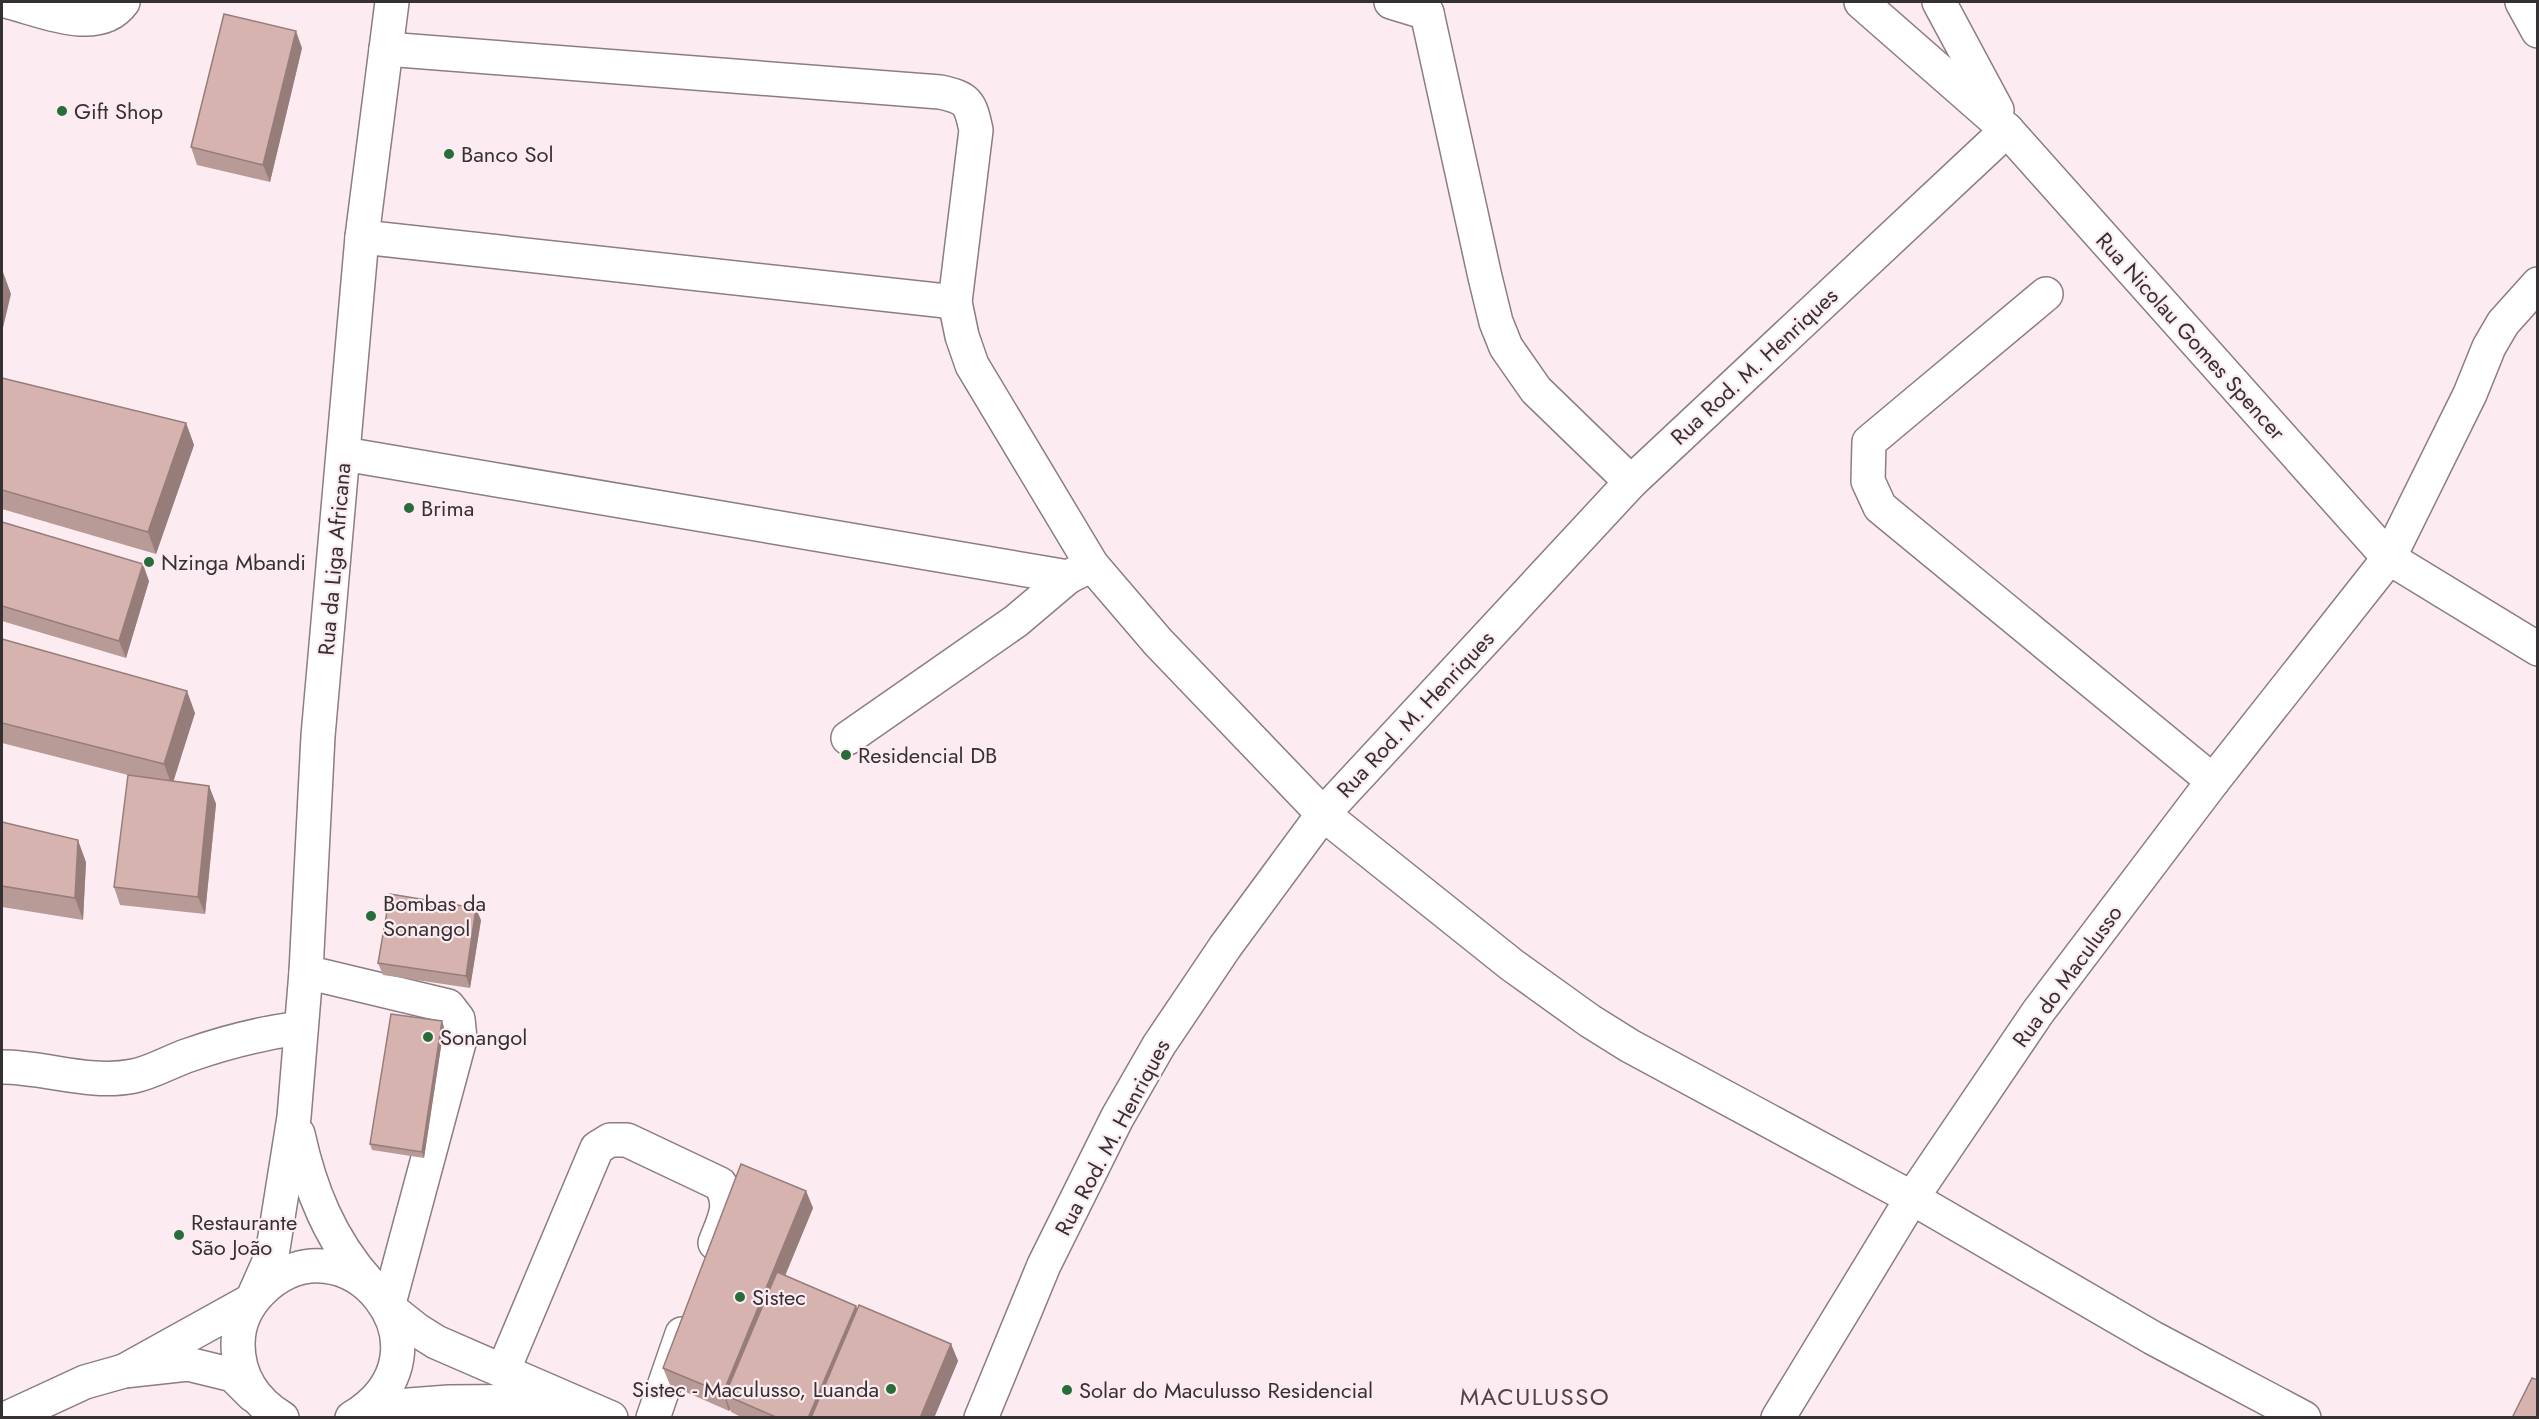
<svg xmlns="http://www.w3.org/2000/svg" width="2539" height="1419" viewBox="0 0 2539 1419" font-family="Jost,sans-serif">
	<rect width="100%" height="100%" fill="#fcecf2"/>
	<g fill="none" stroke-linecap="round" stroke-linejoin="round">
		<g stroke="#8b7d82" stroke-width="36">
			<g id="minor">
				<path d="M9,2C42,10 98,36 123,2"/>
				<polyline points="1391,2 1427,13"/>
				<polyline points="1861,2 2007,130 2389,558 2538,649"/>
				<polyline points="1939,2 1997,110"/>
				<polyline points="2522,2 2538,31"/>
				<polyline points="1427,13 1485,277 1496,322 1506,347 1536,390 1631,482"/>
				<path d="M386,49L940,92C968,98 970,102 976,130L955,302L962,336L972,365L1092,565L1158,642L1323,814L1512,965L1590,1021L1630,1046L1912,1198L2153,1338L2304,1418"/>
				<polyline points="362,237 955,302"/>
				<polyline points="2046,294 1869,442 1868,481 1880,507 2213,781"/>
				<polyline points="344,454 1068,577 1092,565"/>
				<polyline points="848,738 1016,621 1068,577"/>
				<polyline points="306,972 448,1006 458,1019 460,1039 388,1307 417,1330 436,1342 611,1418"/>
				<path d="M2,1067C46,1067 89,1085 134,1076C153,1072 171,1061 189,1055C226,1042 262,1033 300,1028"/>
				<path d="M298,1134C310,1189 330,1240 369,1283"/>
				<polyline points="124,1371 252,1300 272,1255 294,1117 306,972 318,736 362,237 392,2"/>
				<path d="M503,1371L597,1148L610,1140H627L720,1184C734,1206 723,1221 715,1243"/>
				<polyline points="364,1417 369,1408 449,1402 559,1401"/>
				<polyline points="7,1418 85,1382 124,1371 188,1364 233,1375 253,1395"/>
				<path d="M282,1418C254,1401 238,1376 238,1344C238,1324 247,1305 261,1291C345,1208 464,1351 352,1418"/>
				<polyline points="653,1418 682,1334"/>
				<polyline points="981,1418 1044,1265 1117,1118 1159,1045 1225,947 1323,814 1631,482 2007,130"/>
				<polyline points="1778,1418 1912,1198 2038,1012 2213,781 2389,558 2470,394 2489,347 2503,323 2538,284"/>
			</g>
		</g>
		<use href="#minor" stroke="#fff" stroke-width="33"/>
	</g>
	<g fill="#b89a96">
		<polygon points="302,48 270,182 197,165 191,147"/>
		<polygon points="2,378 186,423 194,445 156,554 2,509"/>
		<polygon points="2,522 149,581 126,658 2,621"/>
		<polygon points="2,639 195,713 173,781 209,786 216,804 205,914 120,905 114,887 132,776 2,743"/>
		<polygon points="2,822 86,862 83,920 2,907"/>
		<polygon points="481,920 470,988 383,975 378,963"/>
		<polygon points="444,1027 424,1158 372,1150 370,1144"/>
		<polygon points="806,1191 813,1208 785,1276 856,1306 857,1310 951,1344 958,1361 934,1418 743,1418 731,1412 730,1409 729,1411 670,1385 663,1368"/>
	</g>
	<g fill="#967d7a">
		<polygon points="296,31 302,48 270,182 263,165"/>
		<polygon points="3,272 11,294 2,332 2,277"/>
		<polygon points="186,423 194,445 156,554 148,532"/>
		<polygon points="143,564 149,581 126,658 119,641"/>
		<polygon points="187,691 195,713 172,786 164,764"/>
		<polygon points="209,786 216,804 205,914 198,897"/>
		<polygon points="78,840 86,862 83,920 75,898"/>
		<polygon points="476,908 481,920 470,988 466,976"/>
		<polygon points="442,1021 444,1027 424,1158 422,1152"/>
		<polygon points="806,1191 813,1208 734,1399 725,1395 730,1409 729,1411 723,1393"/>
		<polygon points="856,1306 862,1323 822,1418 808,1418"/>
		<polygon points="951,1344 958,1361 934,1418 920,1418"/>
	</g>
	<g fill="#d6b3af" stroke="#967d7a" stroke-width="1.5">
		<polygon points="224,14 296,31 263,165 191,147"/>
		<polygon points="2,378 186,423 148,532 2,490"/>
		<polygon points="2,522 143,564 119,641 2,606"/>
		<polygon points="2,639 187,691 164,764 2,723"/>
		<polygon points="128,775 209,786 198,897 114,887"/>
		<polygon points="2,822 78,840 75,898 2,886"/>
		<polygon points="390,894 476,908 466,976 378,963"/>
		<polygon points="391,1014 442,1021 422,1152 370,1144"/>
		<polygon points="741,1164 806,1191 723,1393 663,1368"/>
		<polygon points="777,1272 856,1306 808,1418 778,1418 725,1395"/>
		<polygon points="859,1305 951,1344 920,1418 811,1418"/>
		<polygon points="2532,1378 2538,1380 2538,1418 2512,1418"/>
	</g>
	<g fill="#286d39" stroke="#fcecf2" stroke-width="2">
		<circle cx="62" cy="111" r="6"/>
		<circle cx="449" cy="154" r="6"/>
		<circle cx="409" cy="508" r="6"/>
		<circle cx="149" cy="562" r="6"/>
		<circle cx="846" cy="755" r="6"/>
		<circle cx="371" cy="916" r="6"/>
		<circle cx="428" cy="1037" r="6"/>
		<circle cx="179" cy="1235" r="6"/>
		<circle cx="740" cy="1297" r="6"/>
		<circle cx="891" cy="1389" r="6"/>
		<circle cx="1067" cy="1390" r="6"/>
	</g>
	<g text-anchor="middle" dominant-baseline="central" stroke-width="4.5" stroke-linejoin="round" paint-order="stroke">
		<g font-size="22" fill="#353032" stroke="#fcecf2" text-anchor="start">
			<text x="74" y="111">Gift Shop</text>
			<text x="461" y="154">Banco Sol</text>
			<text x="421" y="508">Brima</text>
			<text x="161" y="562">Nzinga Mbandi</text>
			<text x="858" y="755">Residencial DB</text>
			<text x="383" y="903">Bombas da<tspan x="383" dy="25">Sonangol</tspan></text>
			<text x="440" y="1037">Sonangol</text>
			<text x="191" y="1222">Restaurante<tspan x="191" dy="25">São João</tspan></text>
			<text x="752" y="1297">Sistec</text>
			<text x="879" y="1389" text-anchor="end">Sistec - Maculusso, Luanda</text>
			<text x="1079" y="1390">Solar do Maculusso Residencial</text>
		</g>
		<g font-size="22" fill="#353032" stroke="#fcecf2">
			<text transform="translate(2191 336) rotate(48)">Rua Nicolau Gomes Spencer</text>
			<text transform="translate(1754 366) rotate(-43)">Rua Rod. M. Henriques</text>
			<text transform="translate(334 559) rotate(-85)">Rua da Liga Africana</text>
			<text transform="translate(1415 714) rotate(-47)">Rua Rod. M. Henriques</text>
			<text transform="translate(2067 976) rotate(-54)">Rua do Maculusso</text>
			<text transform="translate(1112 1137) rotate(-62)">Rua Rod. M. Henriques</text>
		</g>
		<g font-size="24" letter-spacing="1.5" fill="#52454a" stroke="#fcecf2">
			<text x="1535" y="1396">MACULUSSO</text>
		</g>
	</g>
	<rect width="2539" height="1419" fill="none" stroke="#353032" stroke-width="6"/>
</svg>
